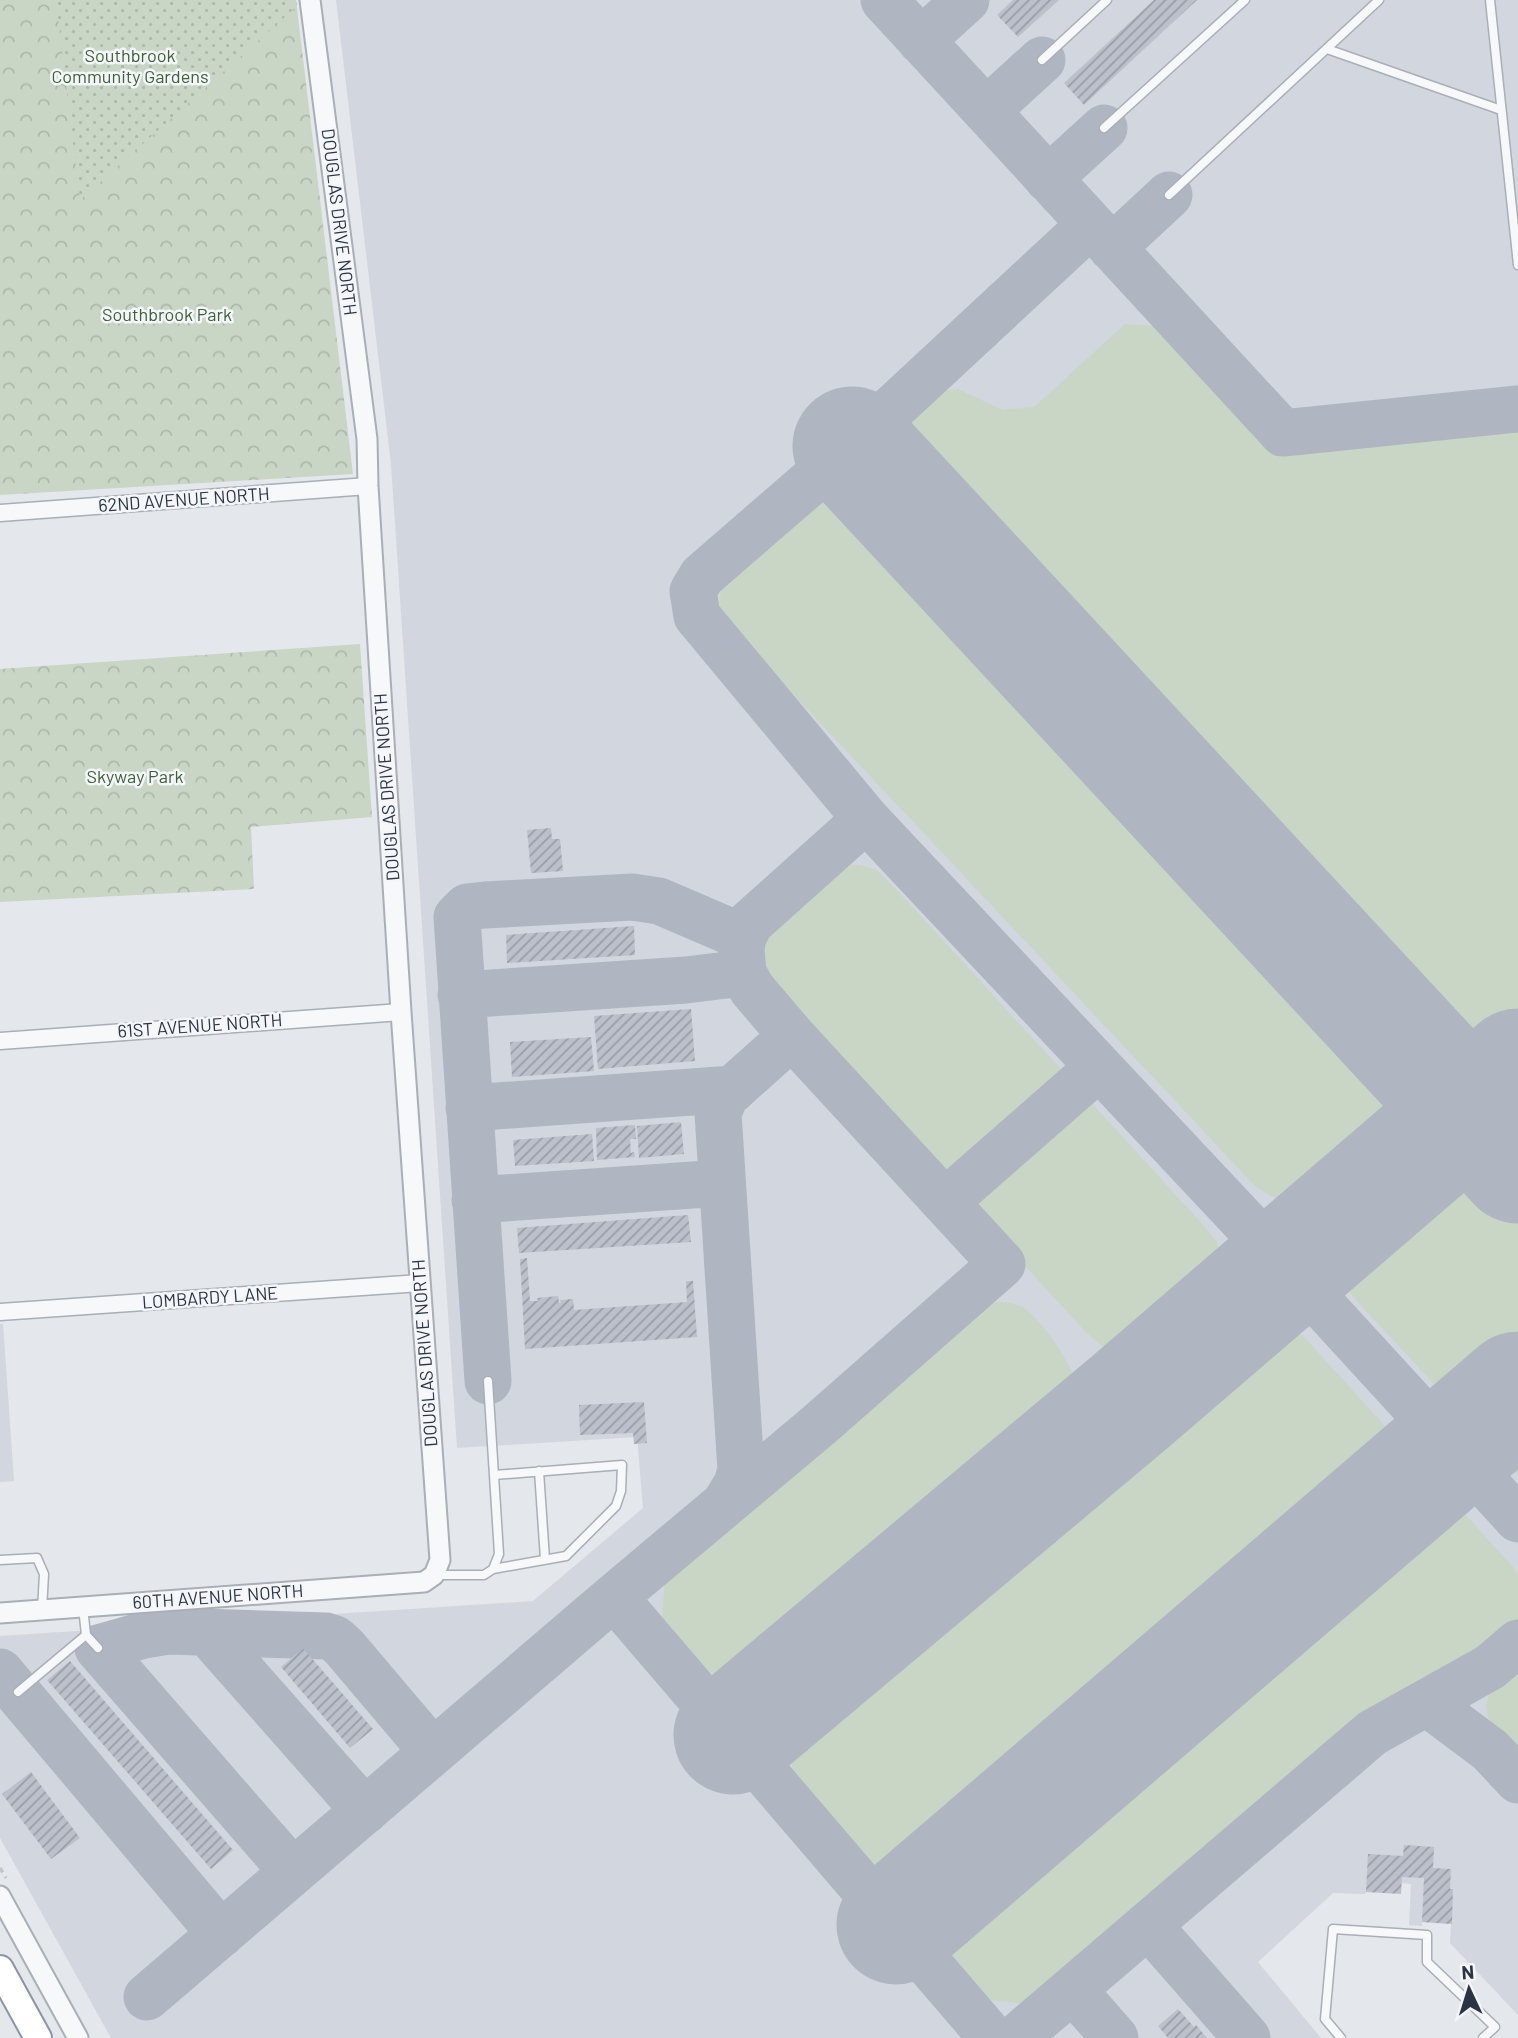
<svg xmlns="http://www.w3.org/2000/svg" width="1518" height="2038" font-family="Barlow,sans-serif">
	<defs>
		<pattern id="park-crowns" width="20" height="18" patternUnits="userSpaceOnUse" patternTransform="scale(1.75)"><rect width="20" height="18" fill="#c9d6c5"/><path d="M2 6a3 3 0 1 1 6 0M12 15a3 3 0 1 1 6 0" fill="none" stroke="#adb8ab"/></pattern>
		<pattern id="garden-dots" width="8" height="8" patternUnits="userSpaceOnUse" patternTransform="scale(1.75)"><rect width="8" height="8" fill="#c9d6c5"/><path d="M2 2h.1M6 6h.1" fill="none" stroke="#adb8ab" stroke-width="1.8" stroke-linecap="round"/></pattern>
		<pattern id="building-hatch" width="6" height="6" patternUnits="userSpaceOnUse" patternTransform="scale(1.75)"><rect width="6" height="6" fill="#bbc0ca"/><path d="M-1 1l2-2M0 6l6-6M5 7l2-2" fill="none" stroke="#989da6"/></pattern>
	</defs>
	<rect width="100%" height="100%" fill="#e4e7ec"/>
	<path fill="#d2d6de" d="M336,0H1518V2015L1450,1943L1451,1924L1422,1922V1926L1409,1925L1411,1884L1402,1883L1366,1892L1365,1894L1333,1893L1258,1962L1321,2038H111L0,1838V1636L533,1601L643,1508L637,1437L457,1448L391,464Z
		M0,1324H3L14,1481L0,1482Z"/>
	<path fill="#c9d6c5" d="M1125,324L1156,326L1258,436L1307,445L1518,426V1015C1480,1045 1463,1041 1426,1013L905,453L901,422L936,391L958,389L1003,410L1034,407Z
		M839,496L851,498L864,510L1389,1073C1403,1092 1405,1107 1389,1127C1367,1145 1311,1202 1284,1200C1273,1199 1264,1192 1255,1186L748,646L725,618L719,604L721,590L731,571L817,499Z
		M860,865L877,870L911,905L1205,1227L1217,1242L1220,1253L1219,1265L1196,1295L1138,1345C1112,1360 1099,1345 1081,1327L761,979C756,963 756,952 761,936L826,877L844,866Z
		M1463,1162L1479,1170L1518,1210V1475L1355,1299C1339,1279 1336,1266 1350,1243L1433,1172L1447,1164Z
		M997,1302C1007,1302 1015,1303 1024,1308C1040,1318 1074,1365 1075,1384C1076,1395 1066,1404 1060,1412L755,1677L698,1671L661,1633L665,1578L982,1307Z
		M1278,1324L1295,1330L1307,1340L1513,1567L1518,1575V1623L1471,1660L1364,1719L1037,2005L977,1999L790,1779L795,1727L824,1698L1094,1464L1179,1393L1229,1346L1251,1328Z
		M1518,1661V1760L1491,1732L1486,1706L1492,1684Z"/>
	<path fill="url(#park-crowns)" d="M0,0H296L353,474L0,495Z
		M360,644L372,817L251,827L254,889L0,902V669Z"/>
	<path fill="url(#garden-dots)" d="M56,0H296L297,6L80,200Z"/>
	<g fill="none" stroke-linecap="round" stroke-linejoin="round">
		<path stroke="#b0b6c1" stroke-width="47" d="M884,0L1283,433L1518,409
			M921,41L966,0
			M986,111L1042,60
			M1048,179L1104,128
			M1090,225L852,446L702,576L693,591L697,616L866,819L1287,1267L1518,1519
			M1112,248L1169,195
			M461,995L686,980L743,973
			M469,1108L733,1089
			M475,1200L722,1183
			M945,1202L1099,1067
			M488,1381L457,917L467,907L485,905L632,897L659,901L743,937
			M726,1502L737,1484L741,1470L718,1113L725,1096L792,1036
			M614,1597L992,2038
			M206,1631L365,1811
			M0,1672L221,1934
			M1427,1703L1490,1750L1518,1780
			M293,1872L98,1648L144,1635L168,1631L326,1636L335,1639L344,1647L433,1752
			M1148,1925L1247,2038
			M1073,1990L1115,2038
			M147,1997L614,1597L819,1425L1002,1264L792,1036L752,989L743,973L741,949L743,937L750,923L866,819
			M1016,2038L1372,1733L1490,1667L1518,1643"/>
		<path stroke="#b0b6c1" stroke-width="119" d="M852,446L1518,1164
			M733,1735L1130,1402L1518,1068
			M896,1925L1518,1391"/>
	</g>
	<path fill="url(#building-hatch)" d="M1013,0H1059L1018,37L997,15Z
		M1154,0H1197L1084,105L1064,83Z
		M551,828L552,839H560L563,871L531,873L527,830Z
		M634,926L635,955L507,963L506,935Z
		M691,1009L695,1061L598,1069L594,1016Z
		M591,1037L594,1071L512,1077L510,1042Z
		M681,1122L684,1154L639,1158L637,1126Z
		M635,1125L636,1139H630L631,1153L634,1152L635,1157L597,1160L596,1128Z
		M592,1134L594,1161L515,1166L513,1140Z
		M688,1215L691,1242L519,1253L517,1228Z
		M527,1258L530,1301H538L537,1298L558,1296L559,1303H561L560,1300L573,1299L574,1310L687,1302L686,1281H693L697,1337L525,1349L520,1259Z
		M644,1402L647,1443L634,1444L633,1433L580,1435L579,1405Z
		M303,1648L373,1729L350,1748L281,1667Z
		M70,1661L233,1850L211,1869L47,1680Z
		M31,1772L80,1838L51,1859L2,1794Z
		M1404,1845L1434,1847L1433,1868L1451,1869L1450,1889H1453L1452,1924L1422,1922L1424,1878L1402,1877L1401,1894L1366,1892L1368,1854L1403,1856Z
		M1178,2009L1194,2027L1196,2025L1207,2038H1168L1158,2026Z"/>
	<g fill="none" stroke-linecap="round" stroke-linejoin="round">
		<defs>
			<path id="service" d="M1490,0L1518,265
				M1327,49L1501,110
				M1042,60L1107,0
				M1104,128L1245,0
				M1169,195L1379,0
				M539,1471L545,1559
				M0,1560L37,1558L44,1574L42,1610
				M493,1569L566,1556L616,1506L621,1491L622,1465L494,1475
				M434,1575H484L493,1569L499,1554L488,1381
				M83,1607L86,1635L98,1648
				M18,1692L86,1635
				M1341,2038L1325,2019L1333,1929L1427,1935V1962L1495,2027L1483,2038"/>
			<path id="minor" d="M0,513L368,486
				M0,1041L401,1012
				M0,1312L420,1283"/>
			<path id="tertiary" d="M0,1613L424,1582L434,1575L440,1560L401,1012L368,486L367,439L310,0
				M0,1896L78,2038"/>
			<path id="trunk" d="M0,1969L38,2038"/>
		</defs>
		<use href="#service" stroke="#a9aeb7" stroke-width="11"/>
		<use href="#minor" stroke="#a9aeb7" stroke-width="19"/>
		<use href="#tertiary" stroke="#a9aeb7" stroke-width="23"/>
		<use href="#trunk" stroke="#8b94a3" stroke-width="30"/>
		<path stroke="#c2c5cb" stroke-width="3.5" stroke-dasharray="5 5" stroke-linecap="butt" d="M0,1868L6,1878"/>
		<use href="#service" stroke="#f7f8fa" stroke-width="8"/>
		<use href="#minor" stroke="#f7f8fa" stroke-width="16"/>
		<use href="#tertiary" stroke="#f7f8fa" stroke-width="19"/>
		<use href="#trunk" stroke="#fff" stroke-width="26"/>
	</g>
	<g text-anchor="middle" stroke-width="5" stroke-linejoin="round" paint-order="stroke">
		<g font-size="18" fill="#3f6138" stroke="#f4f6f9">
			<text x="130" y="62">Southbrook<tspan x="130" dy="21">Community Gardens</tspan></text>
			<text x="167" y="321">Southbrook Park</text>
			<text x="135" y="783">Skyway Park</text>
		</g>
		<g font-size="18" fill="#2b3445" stroke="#f4f6f9">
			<text transform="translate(339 222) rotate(83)" y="6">DOUGLAS DRIVE NORTH</text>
			<text transform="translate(184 500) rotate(-4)" y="6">62ND AVENUE NORTH</text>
			<text transform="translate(387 787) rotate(-94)" y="6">DOUGLAS DRIVE NORTH</text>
			<text transform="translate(200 1026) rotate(-4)" y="6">61ST AVENUE NORTH</text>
			<text transform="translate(210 1298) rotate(-4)" y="6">LOMBARDY LANE</text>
			<text transform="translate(425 1353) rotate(-94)" y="6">DOUGLAS DRIVE NORTH</text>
			<text transform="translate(218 1597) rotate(-4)" y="6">60TH AVENUE NORTH</text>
		</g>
	</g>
	<g transform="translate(1469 1989) rotate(356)" stroke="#f4f6f9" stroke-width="5" paint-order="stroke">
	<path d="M0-5L12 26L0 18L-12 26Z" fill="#2b3445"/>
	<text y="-10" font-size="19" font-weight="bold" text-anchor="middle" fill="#2b3445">N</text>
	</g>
</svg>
